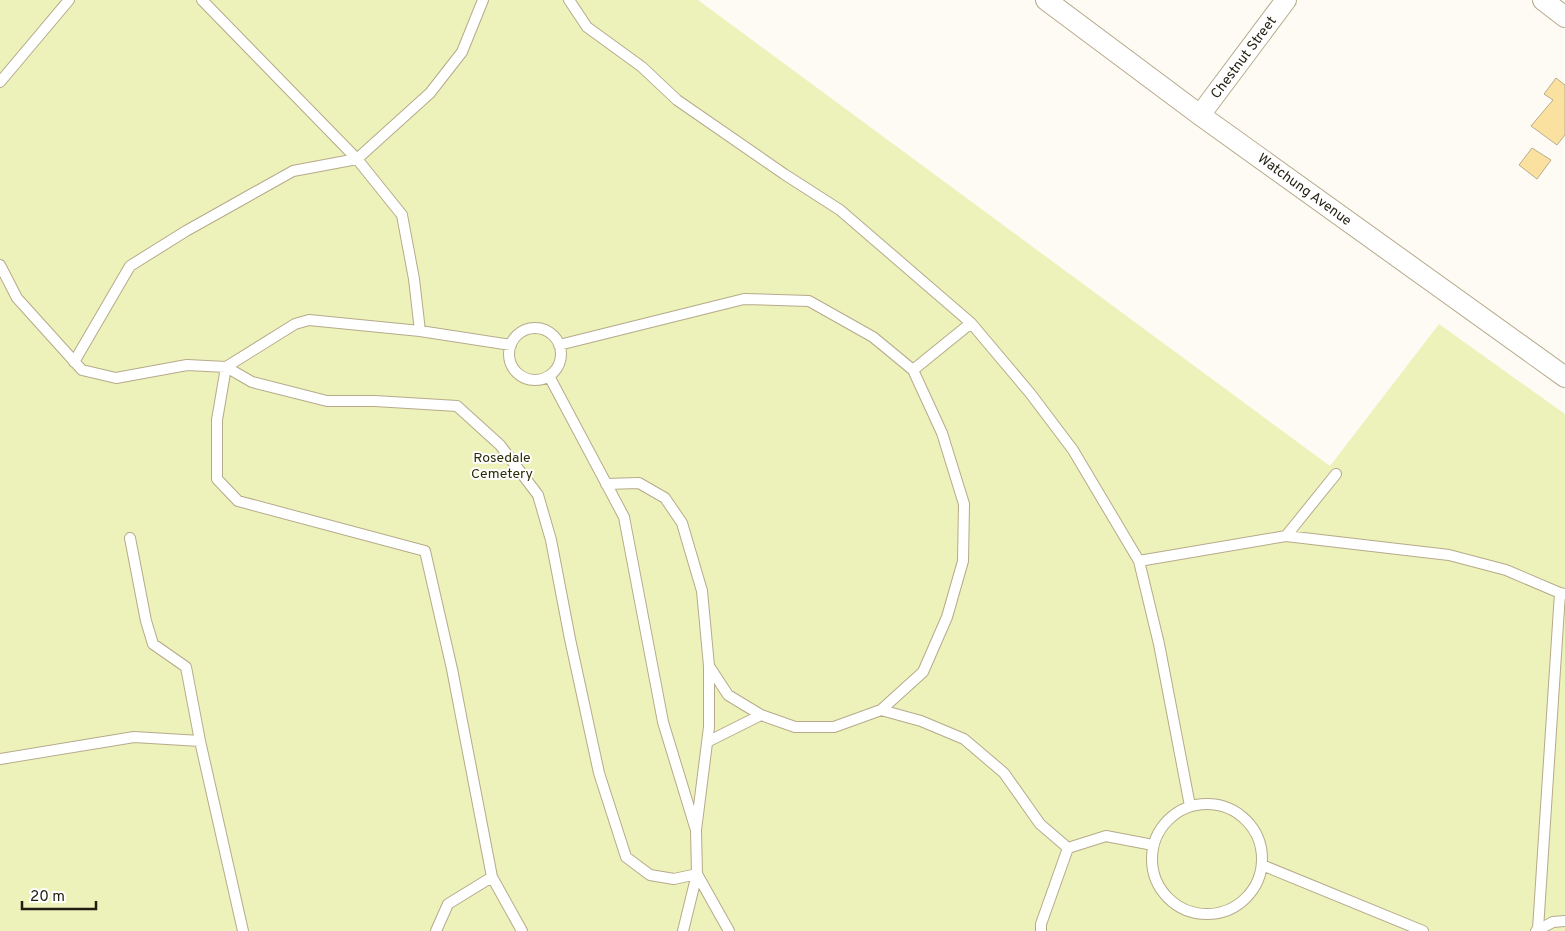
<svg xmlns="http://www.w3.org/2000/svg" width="1565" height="931" font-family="Overpass,sans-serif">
	<rect width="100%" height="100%" fill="#fefbf5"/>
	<path fill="#edf2bb" d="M0,0H698L1330,466L1439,324L1565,414V931H0Z"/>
	<path fill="#fae1a0" stroke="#b9ac8d" d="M1556,78L1565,85V135L1557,145L1531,126L1553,100L1544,94Z
		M1532,148L1551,160L1537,179L1519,165Z"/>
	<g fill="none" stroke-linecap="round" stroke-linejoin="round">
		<defs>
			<path id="service" d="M202,0L357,159L430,93L462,52L483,0
				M569,0L587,27L642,67L677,100L784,174L840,210L971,323L913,370L942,433L964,504L963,561L947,617L923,672L881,710L921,721L964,739L1004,773L1040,824L1068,848
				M0,82L69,0
				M0,265L17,298L82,370L116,378L187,365L226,367L252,382L327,401H375L457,406L500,445L538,495L551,540L570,639L599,773L626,857L650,875L674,879L697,874L696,830L709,727V666
				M971,323L1030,393L1073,450L1139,561L1159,644L1190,806
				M509 354a26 26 0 1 1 52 0a26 26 0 1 1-52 0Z
				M420,331L309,320L295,324L226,367L217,420V479L238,501L425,551L452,669L492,877
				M559,345L744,299L809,301L873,337L913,370
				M74,362L130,266L186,231L293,171L357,159L402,215L414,279L420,331L511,345
				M549,376L624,517L663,722L695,827
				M1336,474L1286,536L1449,555L1506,570L1560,593
				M606,484L639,483L665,498L682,523L702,591L709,666L728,695L761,715L795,727H834L881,710
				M1139,561L1286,536
				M200,741L243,931
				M707,742L761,715
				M0,759L134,737L200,741L186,667L153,644L146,621L130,538
				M1152 859a55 55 0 1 1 110 0a55 55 0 1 1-110 0Z
				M1262,865L1423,931
				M697,874L729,931
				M1538,929L1560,593L1565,594
				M436,931L448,904L492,877L522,931
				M683,931L697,874
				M1041,931V924L1068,848L1106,836L1153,845
				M1536,931L1553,922L1565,921"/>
			<path id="minor" d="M1046,0L1200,115L1565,377
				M1543,0L1565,17
				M1200,115L1286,0"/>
		</defs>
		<use href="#service" stroke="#b6aa8a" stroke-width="12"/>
		<use href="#minor" stroke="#b6aa8a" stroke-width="22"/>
		<use href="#service" stroke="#fff" stroke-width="10"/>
		<use href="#minor" stroke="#fff" stroke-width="20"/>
	</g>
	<g text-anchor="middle" stroke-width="4" stroke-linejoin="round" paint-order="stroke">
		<g font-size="14" fill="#211d10" stroke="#fff">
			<text transform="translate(1243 57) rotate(-53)" y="5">Chestnut Street</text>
			<text transform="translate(1305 189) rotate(36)" y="5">Watchung Avenue</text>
		</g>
		<g font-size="14" fill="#2b2d07" stroke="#fff">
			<text x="502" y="462">Rosedale<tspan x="502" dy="16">Cemetery</tspan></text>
		</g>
	</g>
	<path d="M22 901v8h74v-8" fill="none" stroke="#211d10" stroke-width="2.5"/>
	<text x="30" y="901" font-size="15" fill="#211d10" stroke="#ffffff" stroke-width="4" paint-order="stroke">20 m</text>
</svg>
